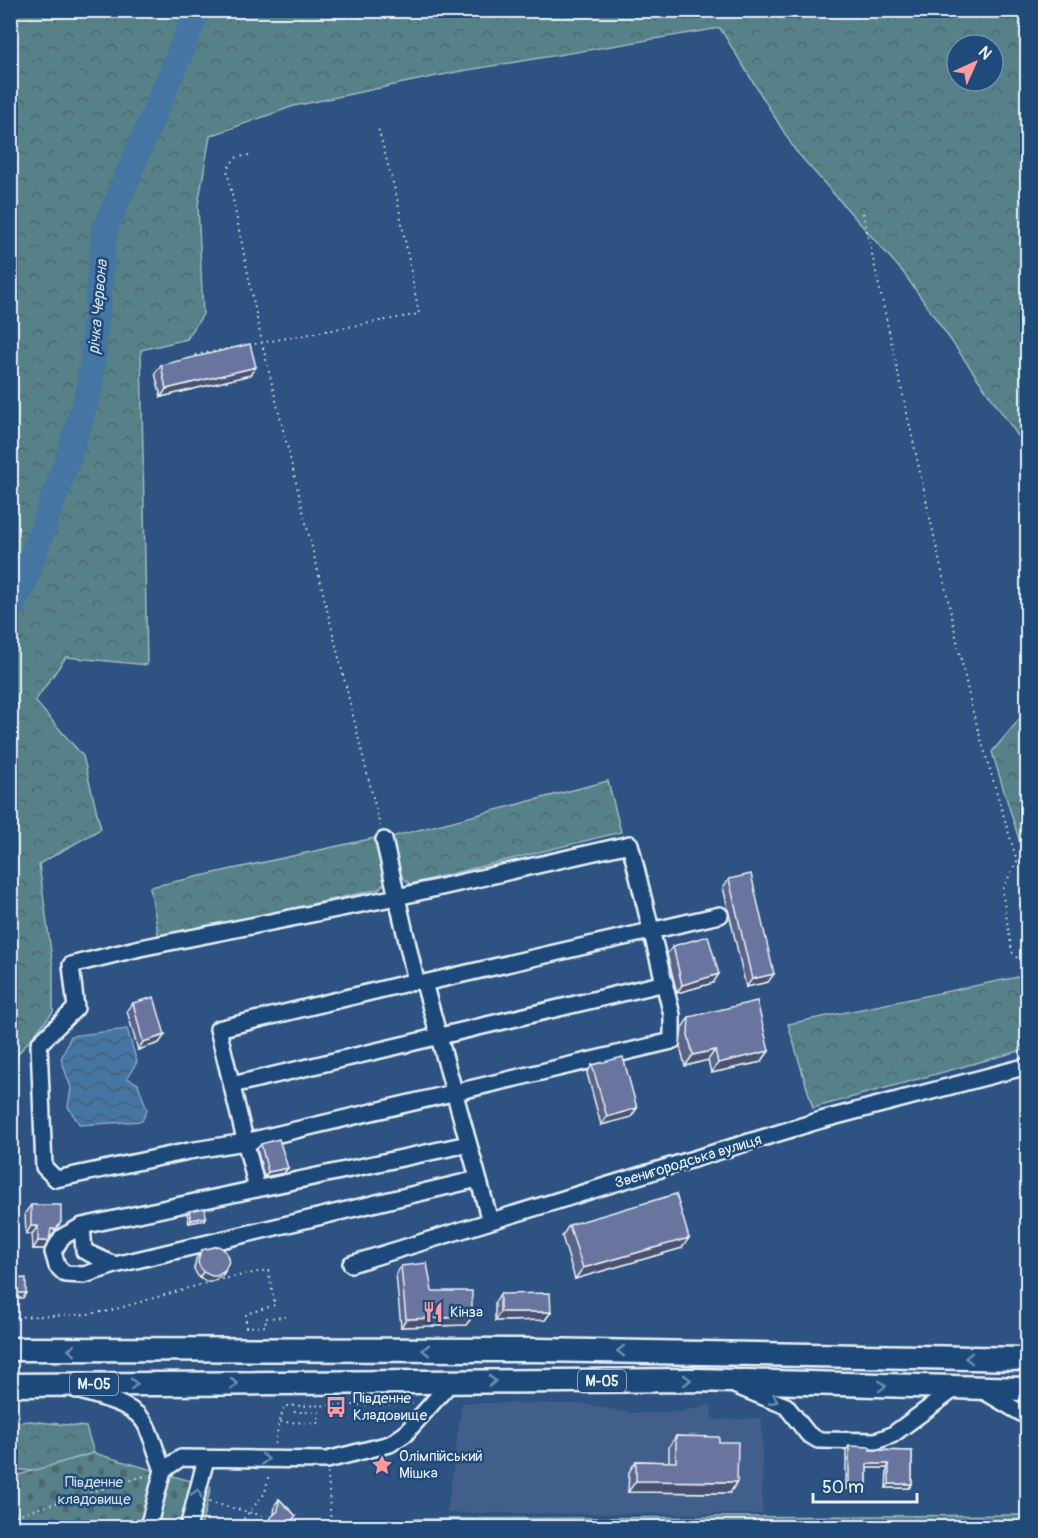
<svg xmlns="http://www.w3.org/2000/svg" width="1038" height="1538" font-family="Pangolin,sans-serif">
	<defs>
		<pattern id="forest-crowns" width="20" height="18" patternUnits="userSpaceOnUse" patternTransform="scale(1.5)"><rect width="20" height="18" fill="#568188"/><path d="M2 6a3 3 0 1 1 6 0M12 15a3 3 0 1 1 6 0" fill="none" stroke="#4f676c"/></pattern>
		<pattern id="cemetery-stones" width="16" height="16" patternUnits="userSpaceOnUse" patternTransform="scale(1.5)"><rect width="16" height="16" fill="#568188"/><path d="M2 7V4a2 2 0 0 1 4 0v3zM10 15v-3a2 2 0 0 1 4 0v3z" fill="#4f676c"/></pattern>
		<pattern id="water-waves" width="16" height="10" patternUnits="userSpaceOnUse" patternTransform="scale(1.5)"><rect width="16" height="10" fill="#4575a2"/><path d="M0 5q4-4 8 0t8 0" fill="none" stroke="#465e76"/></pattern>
	</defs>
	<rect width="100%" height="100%" fill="#2e5281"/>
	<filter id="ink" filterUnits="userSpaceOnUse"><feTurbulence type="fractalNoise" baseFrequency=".0167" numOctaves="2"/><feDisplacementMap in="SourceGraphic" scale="12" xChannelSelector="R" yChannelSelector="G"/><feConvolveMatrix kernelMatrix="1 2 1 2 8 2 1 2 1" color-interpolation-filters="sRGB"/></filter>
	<g filter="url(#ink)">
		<path fill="#435f8c" d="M462,1403L585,1404L630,1413L679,1412L711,1405L712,1420L762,1418V1514L447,1513Z"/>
		<path fill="url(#forest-crowns)" stroke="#9fb9c0" stroke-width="1.5" fill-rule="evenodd" d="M10,11H1020L1028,24L1027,440L1018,436L903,272L795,150L720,28L456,72L294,106L210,136L198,205L203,314L187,339L141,350L147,665L66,657L35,701L83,756L101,829L39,864L53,967V1012L13,1060L10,1056ZM957,45H993V81H957Z
			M1027,710V851L1022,849L992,752Z
			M608,781L621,832L410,884L400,875L391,837Z
			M375,838L385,882L379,889L159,938L150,887Z
			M1027,975V1049L813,1108L788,1024Z
			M30,1421L86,1427L94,1453L33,1471L11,1469V1423Z
			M1027,1515V1528L411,1527L412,1519Z"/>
		<path fill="url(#cemetery-stones)" stroke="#9fb9c0" stroke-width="1.5" d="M94,1453L211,1487L201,1527L11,1528V1477Z"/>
		<path fill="url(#water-waves)" stroke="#86a7c4" stroke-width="1.5" d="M127,1029L137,1062L127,1078L138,1084L147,1110L142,1121L80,1125L68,1107L71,1088L61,1059L71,1036Z"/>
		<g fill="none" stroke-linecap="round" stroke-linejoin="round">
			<path stroke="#4575a2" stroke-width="26" d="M10,609L23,584L70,453L90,387L104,232L198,10"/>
			<defs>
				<path id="minor" d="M384,840L416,981
					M630,844L672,1015V1041L245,1142L189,1151L56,1179L44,1167L39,1044L76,1008L71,965L140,948L397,897Z
					M424,983L490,1221
					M232,1085L665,983
					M468,1144L82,1226L84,1251L115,1265L478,1179
					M257,1189L218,1029L416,981L424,983L720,915
					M82,1226L62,1237L53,1252L57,1266L65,1274L84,1275L115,1265
					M351,1264L821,1120L1028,1066
					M736,1386L786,1406L808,1434L818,1440L876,1441L892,1435L956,1388
					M74,1389C96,1397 134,1402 146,1425C153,1439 157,1455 163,1470
					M980,1389L1028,1417
					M148,1528L163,1470L181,1458L327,1460L390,1444L405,1434L452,1381
					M188,1528L206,1459"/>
				<path id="highway" d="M10,1349L538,1350L1028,1359
					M10,1385L695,1380L1028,1389"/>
			</defs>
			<use href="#minor" stroke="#e8f1f8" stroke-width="20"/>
			<use href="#highway" stroke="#e8f1f8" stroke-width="27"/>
			<path stroke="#e8f1f8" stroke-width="2" stroke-dasharray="1.5 4.5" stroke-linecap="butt" d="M249,155L235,158L227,170L262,343L380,826
				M863,213L972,709L1017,861L1002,890L1012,952L1028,971
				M249,345L419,314L397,198L378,128
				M195,355L232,348
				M10,1317L80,1315L109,1311L213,1281L268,1270L275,1305L246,1314V1327L266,1326L265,1318L288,1317
				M280,1421L284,1406L413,1404
				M275,1444L279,1422L318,1423L319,1412H290
				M328,1473L331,1528
				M209,1502L264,1516
				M10,1517L148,1475
				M236,1528L265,1493L269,1473"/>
			<use href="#minor" stroke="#1f4a7a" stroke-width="15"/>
			<use href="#highway" stroke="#1f4a7a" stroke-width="22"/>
		</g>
		<path fill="#5b6489" stroke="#e8f1f8" stroke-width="1.5" d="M161,365L250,375L161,397L155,373Z
			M729,879L768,982L746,987L723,887Z
			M673,946L713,983L677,993L667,954Z
			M133,1003L159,1043L138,1050L127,1011Z
			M689,1017L769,1051L761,1062L711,1073L708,1060L685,1066L680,1046L682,1028Z
			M592,1065L637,1108L631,1117L601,1125L587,1073Z
			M261,1144L288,1168L284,1173L264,1177L257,1149Z
			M31,1205L61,1222L50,1237L49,1241L44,1249H33L32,1234H26L25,1213Z
			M189,1211L206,1217L204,1220L189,1223L187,1214Z
			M569,1225L682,1248L575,1279L562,1236Z
			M202,1250L225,1271L222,1276L213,1281L208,1282L199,1278L194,1269L196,1259Z
			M401,1266L432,1291L472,1317L466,1325L401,1327L396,1274Z
			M500,1294L551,1312L545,1320L495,1321V1302Z
			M676,1436L719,1442L730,1493L628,1492L629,1472L636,1461L669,1462V1447Z
			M849,1446L870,1450L912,1451V1484L909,1488H886L887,1468H867V1485L864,1489H846V1450Z
			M279,1499L296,1516L286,1527H270L267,1524L274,1515L275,1505Z"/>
		<path fill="#4a516f" stroke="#e8f1f8" stroke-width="1.5" d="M256,367L250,375L161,397L166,389Z
			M719,974L713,983L677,993L682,985Z
			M774,974L768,982L746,987L752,979Z
			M165,1035L159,1043L138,1050L143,1042Z
			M715,1050L708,1060L685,1066L693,1055Z
			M769,1051L761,1062L711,1073L718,1063Z
			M637,1108L631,1117L601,1125L607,1117Z
			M288,1168L284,1173L264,1177L268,1172Z
			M206,1217L204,1220L189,1223L191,1220Z
			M31,1226H38L32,1234H26Z
			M51,1229H56L51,1237H45Z
			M689,1238L682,1248L575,1279L583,1268Z
			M38,1241H49L44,1249H33Z
			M225,1271L222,1276L213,1281L208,1282L199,1278L203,1272Z
			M10,1293H26L23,1298H10Z
			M500,1312H551L545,1320L495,1321Z
			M472,1317L466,1325L401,1327L406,1319Z
			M867,1464H889L887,1468H864Z
			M636,1481L737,1482L730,1493L628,1492Z
			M889,1484H912L909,1488H886Z
			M849,1485H867L864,1489H846Z"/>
		<path fill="#6a749f" stroke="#e8f1f8" stroke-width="1.5" d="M250,344L256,367L166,389L161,365Z
			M751,874L774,974L752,979L729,879Z
			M708,936L719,974L682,985L673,946Z
			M154,997L165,1035L143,1042L133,1003Z
			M757,1001L769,1051L718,1063L715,1050L693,1055L688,1035L689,1017Z
			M623,1057L637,1108L607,1117L592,1065Z
			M279,1139L288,1168L268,1172L261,1144Z
			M676,1194L689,1238L583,1268L569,1225Z
			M31,1205H61V1222L56,1229H51L49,1241H38V1226H31Z
			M205,1208L206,1217L191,1220L189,1211Z
			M218,1246L222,1248L226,1252L229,1261L225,1271L217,1276H212L203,1272L198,1263L200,1253L202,1250Z
			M427,1263L432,1291H472V1317L406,1319L401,1266Z
			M26,1278V1293H10V1279Z
			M550,1293L551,1312H500V1294Z
			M676,1436L719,1437V1442H738L737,1482L636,1481V1461L676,1462Z
			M849,1446L870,1447V1450L912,1451V1484H889V1464H867V1485H849Z
			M279,1499L296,1516L284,1527H279L270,1518L278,1511Z"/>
		<defs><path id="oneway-chevron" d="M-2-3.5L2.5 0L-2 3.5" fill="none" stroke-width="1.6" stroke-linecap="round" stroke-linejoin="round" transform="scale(1.5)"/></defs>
		<g stroke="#6f8dac">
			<use href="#oneway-chevron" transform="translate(72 1350) rotate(180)"/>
			<use href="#oneway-chevron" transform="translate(426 1350) rotate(-180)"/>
			<use href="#oneway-chevron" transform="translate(621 1351) rotate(-180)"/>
			<use href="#oneway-chevron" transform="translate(969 1358) rotate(-179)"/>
			<use href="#oneway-chevron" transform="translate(687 1380)"/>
			<use href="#oneway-chevron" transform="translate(492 1381)"/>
			<use href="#oneway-chevron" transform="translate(134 1384) rotate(-1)"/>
			<use href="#oneway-chevron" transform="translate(234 1384)"/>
			<use href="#oneway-chevron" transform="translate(882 1386) rotate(2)"/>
			<use href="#oneway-chevron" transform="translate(774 1400) rotate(25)"/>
			<use href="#oneway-chevron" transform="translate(265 1459) rotate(1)"/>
			<use href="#oneway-chevron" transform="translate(197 1493) rotate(-75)"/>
		</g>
	</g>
	<defs>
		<symbol id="restaurant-bare" viewBox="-9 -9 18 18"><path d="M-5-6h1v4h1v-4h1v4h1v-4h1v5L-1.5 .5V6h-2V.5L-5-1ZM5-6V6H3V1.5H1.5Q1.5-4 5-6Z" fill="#ff9aa2" stroke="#1f4a7a" stroke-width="2.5" paint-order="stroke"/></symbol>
		<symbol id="bus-bare" viewBox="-9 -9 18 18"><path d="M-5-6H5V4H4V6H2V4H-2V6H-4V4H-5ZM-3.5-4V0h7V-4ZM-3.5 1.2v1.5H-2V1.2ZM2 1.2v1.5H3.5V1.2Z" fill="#ff9aa2" stroke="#1f4a7a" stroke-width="2.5" paint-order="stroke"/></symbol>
		<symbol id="sight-bare" viewBox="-9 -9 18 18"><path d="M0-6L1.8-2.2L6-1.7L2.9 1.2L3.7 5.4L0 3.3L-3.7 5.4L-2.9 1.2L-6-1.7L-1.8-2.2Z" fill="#ff9aa2" stroke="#1f4a7a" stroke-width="2.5" paint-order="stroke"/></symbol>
	</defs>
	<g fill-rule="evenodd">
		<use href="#restaurant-bare" x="418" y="1297" width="30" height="30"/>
		<use href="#bus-bare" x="321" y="1392" width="30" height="30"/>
		<use href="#sight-bare" x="367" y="1450" width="30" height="30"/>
	</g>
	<g text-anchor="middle" stroke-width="5" stroke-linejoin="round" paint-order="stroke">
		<g fill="#1f4a7a" stroke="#acbfd2" stroke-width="1.5">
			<rect x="578" y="1370" width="48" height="22" rx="4.5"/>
			<rect x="70" y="1373" width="48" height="22" rx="4.5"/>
		</g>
		<g font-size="14" font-weight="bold" fill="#e8f1f8">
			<text x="602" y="1386">М-05</text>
			<text x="94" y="1389">М-05</text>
		</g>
		<g font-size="15" fill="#e8f1f8" stroke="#1f4a7a">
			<text transform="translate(688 1161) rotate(-17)" y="5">Звенигородська вулиця</text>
		</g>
		<g font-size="15" fill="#e8f1f8" stroke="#1f4a7a" text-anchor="start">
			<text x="450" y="1317">Кінза</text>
			<text x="353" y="1403">Південне<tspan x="353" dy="17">Кладовище</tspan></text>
			<text x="399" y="1461">Олімпійський<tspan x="399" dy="17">Мішка</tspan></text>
		</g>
		<g font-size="15" fill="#d2e0e7" stroke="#1f4a7a">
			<text x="94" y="1487">Південне<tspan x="94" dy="17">кладовище</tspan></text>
		</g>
		<g font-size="16" font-style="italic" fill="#d0deeb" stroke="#1f4a7a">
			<text transform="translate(97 307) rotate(-85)" y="6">річка Червона</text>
		</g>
	</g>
	<rect width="1038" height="1538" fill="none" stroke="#1f4a7a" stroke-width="36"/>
	<rect x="18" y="18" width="1002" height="1502" fill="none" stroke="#e8f1f8" stroke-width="2" filter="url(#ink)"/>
	<g transform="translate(975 63) rotate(45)"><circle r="28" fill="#1f4a7a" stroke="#6f8dac" stroke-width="1.5"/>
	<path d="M0-4.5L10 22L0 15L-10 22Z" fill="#ff9aa2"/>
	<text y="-9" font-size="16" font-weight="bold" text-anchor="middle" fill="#e8f1f8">N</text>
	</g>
	<path d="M813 1493v9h104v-9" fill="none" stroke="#e8f1f8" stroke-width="3"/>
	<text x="822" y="1493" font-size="18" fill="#e8f1f8" stroke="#1f4a7a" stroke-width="4.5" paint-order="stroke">50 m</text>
</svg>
